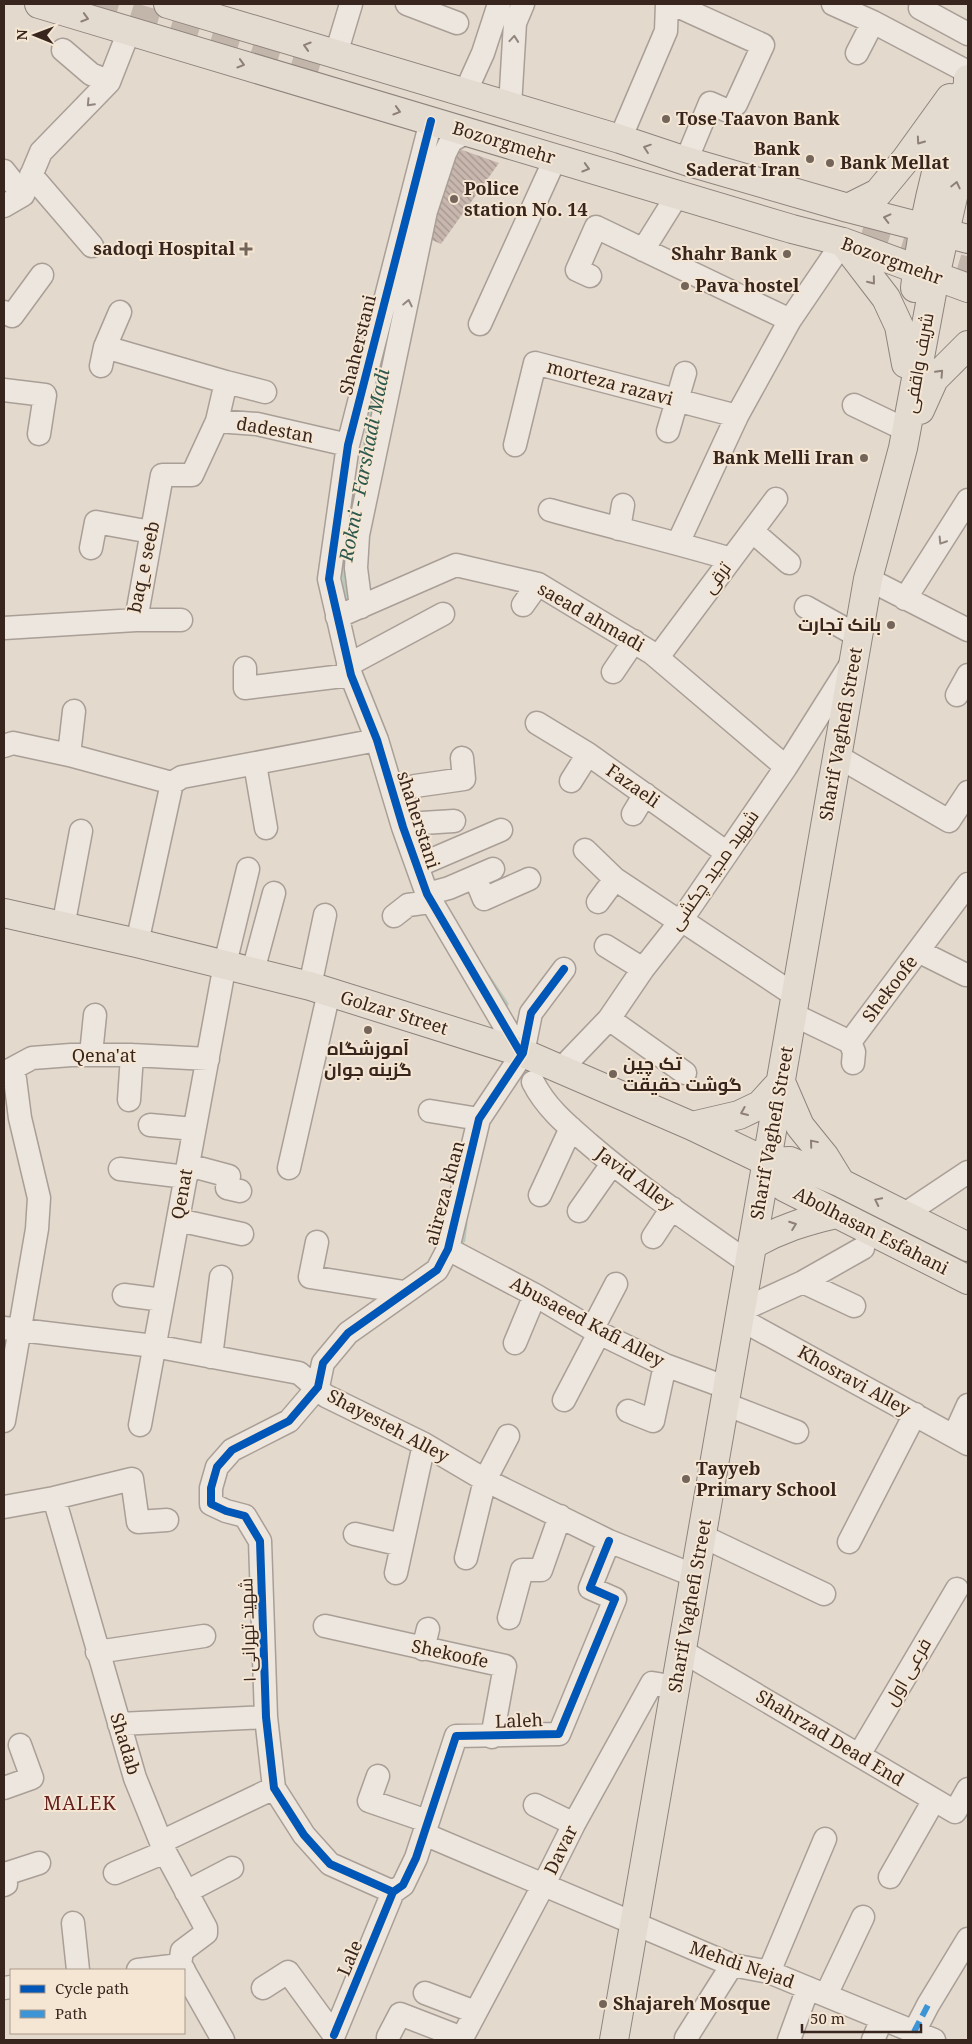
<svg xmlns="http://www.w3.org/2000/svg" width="972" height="2044" font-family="'Noto Serif',Cairo,serif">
	<defs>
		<pattern id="building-back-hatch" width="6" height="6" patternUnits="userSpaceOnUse" patternTransform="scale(1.25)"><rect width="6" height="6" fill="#c8b7ae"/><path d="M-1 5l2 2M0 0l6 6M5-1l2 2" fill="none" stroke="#a3958d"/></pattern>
	</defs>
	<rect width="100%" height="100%" fill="#e4d9cd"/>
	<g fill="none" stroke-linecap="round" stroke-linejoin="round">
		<path stroke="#b9c8bc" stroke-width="5" d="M359,475L376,393
			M347,606L343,559L347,540
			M488,977L506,1004
			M458,1248L463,1240L465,1223"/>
	</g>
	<path fill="url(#building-back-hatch)" d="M451,146L499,163L441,244L423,236Z"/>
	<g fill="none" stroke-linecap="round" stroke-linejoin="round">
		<path stroke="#c2b5aa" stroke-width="28" stroke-dasharray="28 14" stroke-linecap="butt" d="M90,4L328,76
			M864,225L943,249
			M917,256L968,271"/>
		<defs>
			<path id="minor" d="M407,4L457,23
				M673,4L763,45L736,104L728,111L710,103L686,161
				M833,4L873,22L968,72
				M920,8L968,34
				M63,50L91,74L109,82
				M857,53L873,22
				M336,54L351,4
				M465,93L483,53L499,4
				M510,106L515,23L523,4
				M431,121L348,445L329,579L351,675L377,740L403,827L427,894L520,1052
				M620,139L666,31L667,4
				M4,171L23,195
				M31,175L92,246
				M4,206L23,195L41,152L109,82L129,31
				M643,250L678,194
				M590,276L577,270L596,227L790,320
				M4,312L12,316L42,275
				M480,324L555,159
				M101,366L105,347L120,312
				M226,382L265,392
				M4,390L45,395L39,434
				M854,405L900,427
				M217,421L257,424L348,445
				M668,431L685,373
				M515,445L535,363L737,416
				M550,510C610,527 671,541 731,559
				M619,529L623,505
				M752,531L789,563
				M678,543L737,416L790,320L843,242
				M91,548L96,522L151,532
				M868,579L968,630
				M905,599L968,500
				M523,605L538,584
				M361,607L356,568L358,535L426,211L445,153L451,141L467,132
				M806,607L858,636
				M337,617L456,565L538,584L652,653L786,767
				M136,620H181
				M4,628L136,620L162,475H192L217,421L226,382L105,347
				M658,657L776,499
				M348,665L443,614
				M245,668V688L351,675
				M613,672L634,641
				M957,695L968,675
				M537,723L588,754L727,853
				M4,746L13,743L69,755L172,783L182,777L377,740
				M69,755L74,711
				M837,756L949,821L968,792
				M255,764L266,828
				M571,781L588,754
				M393,792L415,786L464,779L462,758
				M633,814L645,794
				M403,827L422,823L454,821
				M585,850L615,879L680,922L686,923L796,996
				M417,866L501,830
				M475,877L484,899L529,879
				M427,894L449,888L493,869
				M598,902L615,879
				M394,916L408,905L430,902
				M63,927L81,831
				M137,943L172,783
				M606,946L643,969
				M918,951L966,975
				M253,971L274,893
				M310,986L325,915
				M792,1014L850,1042
				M609,1019L685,1073
				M850,1042L968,884
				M850,1042L854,1052L853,1063
				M91,1054L95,1015
				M561,1069L609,1019L643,969L680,922L786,767L851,664
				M4,1073L32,1058L71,1055H132L208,1059
				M4,1074L15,1079L20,1118L39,1198L37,1229L4,1421
				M533,1082C546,1108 568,1126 589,1144C640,1188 695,1225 749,1263
				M129,1100L132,1055
				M430,1111L479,1119
				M150,1125L194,1129
				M188,1165L229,1176L227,1188L240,1191
				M289,1168L329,992
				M120,1169L186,1177
				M540,1195L571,1128
				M579,1211L612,1164
				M905,1214L968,1172
				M178,1220L242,1234
				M653,1237L672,1208
				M317,1242L310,1277L404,1292
				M448,1249L535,1295L599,1333L665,1365L728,1388
				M803,1282L854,1306
				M124,1295L163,1300
				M742,1310L803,1282L863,1248
				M740,1319L968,1444
				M4,1328L154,1346L299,1373L326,1396L424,1444L485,1480L609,1541L695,1576
				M593,1328L616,1284
				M515,1343L535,1295
				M211,1357L221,1277
				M564,1400L599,1333
				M725,1404L797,1432
				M628,1411L653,1421L665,1365
				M140,1425L225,964L248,869
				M954,1436L968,1405
				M54,1498L135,1778L165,1852L206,1928V1933L182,1951L180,1965L184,1970
				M4,1507L54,1498L132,1479L138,1522L167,1520
				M355,1534L402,1545
				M702,1536L824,1594
				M849,1542L915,1414
				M466,1558L485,1480L508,1436
				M396,1573L424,1444
				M509,1618L522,1570H541L560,1516
				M325,1626L505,1666L492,1737
				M423,1649L428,1629
				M682,1651L955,1812L968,1789
				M97,1652L204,1636
				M119,1724L266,1717
				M859,1755L957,1589
				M378,1776L369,1801L427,1821
				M4,1788L32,1778L20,1745
				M535,1805L574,1824
				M424,1834L732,1965L769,1972L934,2040
				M161,1842L274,1788
				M115,1873L165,1852
				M890,1877L934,1800
				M4,1885L6,1884L5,1874L39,1863
				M186,1892L232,1868
				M393,1892L330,1864L304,1835L274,1788L266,1717L260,1541L245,1516L226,1511L211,1504V1488L217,1467L232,1450L289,1421L318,1387L323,1363L348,1333L437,1270L448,1249L479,1119L523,1053L531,1013L564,969
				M73,1923L78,1970
				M138,1970L180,1965
				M184,1971L223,2040
				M769,1972L825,1839
				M4,1988L11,1987
				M263,1988L288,1972L334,2035
				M425,1993L475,2012
				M826,1995L863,1917
				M914,2032L928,2005L968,1939
				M334,2035L393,1892L403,1885L416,1858L456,1736L559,1734L615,1599L590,1588L609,1541
				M388,2037L400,2014L462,2038
				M686,2038L732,1965
				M461,2040L544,1884L574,1824L652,1683L676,1687
				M789,2040L808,1988
				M873,2040L882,2019"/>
			<path id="major" d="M39,4L792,229L843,242L968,288
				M168,4L620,139L686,161L848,208L968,239
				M848,208L878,193L906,159L950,98
				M843,242L886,298L899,326L906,364
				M915,288C922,224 938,156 960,96
				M920,410L934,379L968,345
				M4,913L137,943L310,986L523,1053L692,1126L767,1162L790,1161L841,1183L968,1247
				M692,1126L739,1115L760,1105L781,1082L800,1126L825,1157L841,1183
				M767,1162L784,1187L968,1280
				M752,1245C780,1229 805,1221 836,1214
				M614,2040L868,579L903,448L935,277L966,139L968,79"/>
		</defs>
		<use href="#minor" stroke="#a99f96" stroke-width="25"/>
		<use href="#major" stroke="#8f847d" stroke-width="30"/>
		<use href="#minor" stroke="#ece6df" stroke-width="22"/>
		<use href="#major" stroke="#e4dbd0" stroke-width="28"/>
		<path stroke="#3e95d5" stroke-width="6" stroke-dasharray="12 6" stroke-linecap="butt" d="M914,2032L928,2005"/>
		<defs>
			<path id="cycleway" d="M431,121L348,445L329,579L351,675L377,740L403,827L427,894L520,1052
				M393,1892L330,1864L304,1835L274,1788L266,1717L260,1541L245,1516L226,1511L211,1504V1488L217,1467L232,1450L289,1421L318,1387L323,1363L348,1333L437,1270L448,1249L479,1119L523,1053L531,1013L564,969
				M334,2035L393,1892L403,1885L416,1858L456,1736L559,1734L615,1599L590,1588L609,1541"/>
		</defs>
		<use href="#cycleway" stroke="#f5e6d3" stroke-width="11"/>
		<use href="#cycleway" stroke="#0057b8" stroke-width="8"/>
	</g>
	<defs><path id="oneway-chevron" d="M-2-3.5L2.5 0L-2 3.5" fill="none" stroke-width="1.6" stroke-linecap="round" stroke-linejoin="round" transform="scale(1.25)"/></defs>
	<g stroke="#8e8077">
		<use href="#oneway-chevron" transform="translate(85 18) rotate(17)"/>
		<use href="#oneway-chevron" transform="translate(307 46) rotate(-163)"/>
		<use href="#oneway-chevron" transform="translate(241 64) rotate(17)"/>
		<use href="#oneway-chevron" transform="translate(397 111) rotate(17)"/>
		<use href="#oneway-chevron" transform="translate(920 141) rotate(125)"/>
		<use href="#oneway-chevron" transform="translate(647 148) rotate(-161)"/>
		<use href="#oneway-chevron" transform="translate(586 168) rotate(16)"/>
		<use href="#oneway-chevron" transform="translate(956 185) rotate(-77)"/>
		<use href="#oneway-chevron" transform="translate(887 218) rotate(-166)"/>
		<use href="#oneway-chevron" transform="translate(872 281) rotate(51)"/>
		<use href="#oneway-chevron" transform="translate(940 373) rotate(-47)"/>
		<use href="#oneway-chevron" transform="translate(744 1112) rotate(157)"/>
		<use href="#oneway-chevron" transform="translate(813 1143) rotate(-130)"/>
		<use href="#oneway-chevron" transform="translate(878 1201) rotate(-154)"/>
		<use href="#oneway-chevron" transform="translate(793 1225) rotate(-20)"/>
	</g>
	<g stroke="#92867e">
		<use href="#oneway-chevron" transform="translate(514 39) rotate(-85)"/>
		<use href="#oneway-chevron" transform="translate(90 103) rotate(133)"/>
		<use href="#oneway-chevron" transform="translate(408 303) rotate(-78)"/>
		<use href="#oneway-chevron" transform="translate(942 541) rotate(122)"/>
	</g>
	<g fill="#74655b" stroke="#f5e6d3" stroke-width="2">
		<circle cx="666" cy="119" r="5"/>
		<circle cx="810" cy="159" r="5"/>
		<circle cx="830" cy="163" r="5"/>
		<circle cx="454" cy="199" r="5"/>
		<path d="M243.5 241.5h5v5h5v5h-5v5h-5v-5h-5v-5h5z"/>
		<circle cx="787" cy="254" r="5"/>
		<circle cx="685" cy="286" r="5"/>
		<circle cx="864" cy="458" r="5"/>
		<circle cx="891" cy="625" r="5"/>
		<circle cx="368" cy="1030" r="5"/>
		<circle cx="613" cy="1074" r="5"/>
		<circle cx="686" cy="1479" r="5"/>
		<circle cx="603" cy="2004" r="5"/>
	</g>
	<g text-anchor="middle" stroke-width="4" stroke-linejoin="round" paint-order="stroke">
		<g font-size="18" font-weight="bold" fill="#38261e" stroke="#f5e6d3" text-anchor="start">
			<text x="676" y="125">Tose Taavon Bank</text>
			<text x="800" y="155" text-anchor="end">Bank<tspan x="800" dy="21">Saderat Iran</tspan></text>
			<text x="840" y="169">Bank Mellat</text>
			<text x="464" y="195">Police<tspan x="464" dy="21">station No. 14</tspan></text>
			<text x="235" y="255" text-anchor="end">sadoqi Hospital</text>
			<text x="777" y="260" text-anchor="end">Shahr Bank</text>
			<text x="695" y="292">Pava hostel</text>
			<text x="854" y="464" text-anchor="end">Bank Melli Iran</text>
			<text x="881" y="631" text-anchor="end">بانک تجارت</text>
			<text x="368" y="1055" text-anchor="middle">آموزشگاه<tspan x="368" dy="21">گزینه جوان</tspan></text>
			<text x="623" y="1070">تک چین<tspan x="623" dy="21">گوشت حقیقت</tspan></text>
			<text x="696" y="1475">Tayyeb<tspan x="696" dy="21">Primary School</tspan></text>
			<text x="613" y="2010">Shajareh Mosque</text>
		</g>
		<g font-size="18" fill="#38261e" stroke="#f5e6d3">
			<text transform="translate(504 143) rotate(17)" y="6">Bozorgmehr</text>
			<text transform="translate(892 261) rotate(20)" y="6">Bozorgmehr</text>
			<text transform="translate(358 345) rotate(-76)" y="6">Shaherstani</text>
			<text transform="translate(919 363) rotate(-80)" y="6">شریف واقفی</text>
			<text transform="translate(610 383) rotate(15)" y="6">morteza razavi</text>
			<text transform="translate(275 430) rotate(10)" y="6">dadestan</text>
			<text transform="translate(144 567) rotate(-78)" y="6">baq_e seeb</text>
			<text transform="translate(717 578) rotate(-53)" y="6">ترقی</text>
			<text transform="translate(591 617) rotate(30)" y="6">saead ahmadi</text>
			<text transform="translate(841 734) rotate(-80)" y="6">Sharif Vaghefi Street</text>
			<text transform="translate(633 786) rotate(35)" y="6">Fazaeli</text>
			<text transform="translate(418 820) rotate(72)" y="6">shaherstani</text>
			<text transform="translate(714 870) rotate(-55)" y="6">شهید مجید چکشی</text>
			<text transform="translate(890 989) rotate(-53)" y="6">Shekoofe</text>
			<text transform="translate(394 1013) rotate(17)" y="6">Golzar Street</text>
			<text x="104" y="1062">Qena'at</text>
			<text transform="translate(772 1133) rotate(-80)" y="6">Sharif Vaghefi Street</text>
			<text transform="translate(635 1179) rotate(37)" y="6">Javid Alley</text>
			<text transform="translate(445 1193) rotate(-75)" y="6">alireza khan</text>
			<text transform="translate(182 1194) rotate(-80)" y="6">Qenat</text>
			<text transform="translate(871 1231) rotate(27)" y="6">Abolhasan Esfahani</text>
			<text transform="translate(587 1322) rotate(28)" y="6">Abusaeed Kafi Alley</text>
			<text transform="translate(854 1381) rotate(29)" y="6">Khosravi Alley</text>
			<text transform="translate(388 1426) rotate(28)" y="6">Shayesteh Alley</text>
			<text transform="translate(690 1606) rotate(-80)" y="6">Sharif Vaghefi Street</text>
			<text transform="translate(248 1630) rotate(-92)" y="6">شهید تهرانی ۱</text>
			<text transform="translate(450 1654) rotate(12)" y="6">Shekoofe</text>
			<text transform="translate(908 1672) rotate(-60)" y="6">فرعی اول</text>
			<text transform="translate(519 1721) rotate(-2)" y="6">Laleh</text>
			<text transform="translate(830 1738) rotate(31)" y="6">Shahrzad Dead End</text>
			<text transform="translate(125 1744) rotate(73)" y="6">Shadab</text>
			<text transform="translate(561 1850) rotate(-64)" y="6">Davar</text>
			<text transform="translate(350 1958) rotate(-67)" y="6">Lale</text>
			<text transform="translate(742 1965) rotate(19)" y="6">Mehdi Nejad</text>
		</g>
		<g font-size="19" font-style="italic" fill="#2d584e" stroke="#f5e6d3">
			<text transform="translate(364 465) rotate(-79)" y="7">Rokni - Farshadi Madi</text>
		</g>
		<g font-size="19" letter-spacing="1" fill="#65211e" stroke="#f5e6d3">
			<text x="80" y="1810">MALEK</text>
		</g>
	</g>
	<rect width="972" height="2044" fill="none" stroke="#38261e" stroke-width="10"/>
	<rect x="10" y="1969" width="175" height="65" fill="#f5e6d3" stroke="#a9998b"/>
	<rect x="20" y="1985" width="25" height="8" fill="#0057b8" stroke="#a9998b"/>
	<text x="55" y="1994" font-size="15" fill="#38261e">Cycle path</text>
	<rect x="20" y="2010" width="25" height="8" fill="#3e95d5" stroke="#a9998b"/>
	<text x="55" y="2019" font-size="15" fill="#38261e">Path</text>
	<g transform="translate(35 35) rotate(271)" stroke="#f5e6d3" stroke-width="4" paint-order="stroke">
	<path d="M0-4L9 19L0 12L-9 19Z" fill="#38261e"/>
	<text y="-8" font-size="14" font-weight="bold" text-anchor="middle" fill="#38261e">N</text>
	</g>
	<path d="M802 2024v8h119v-8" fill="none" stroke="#38261e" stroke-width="2.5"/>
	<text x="810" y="2024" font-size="15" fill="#38261e" stroke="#f5e6d3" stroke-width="4" paint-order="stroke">50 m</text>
</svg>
